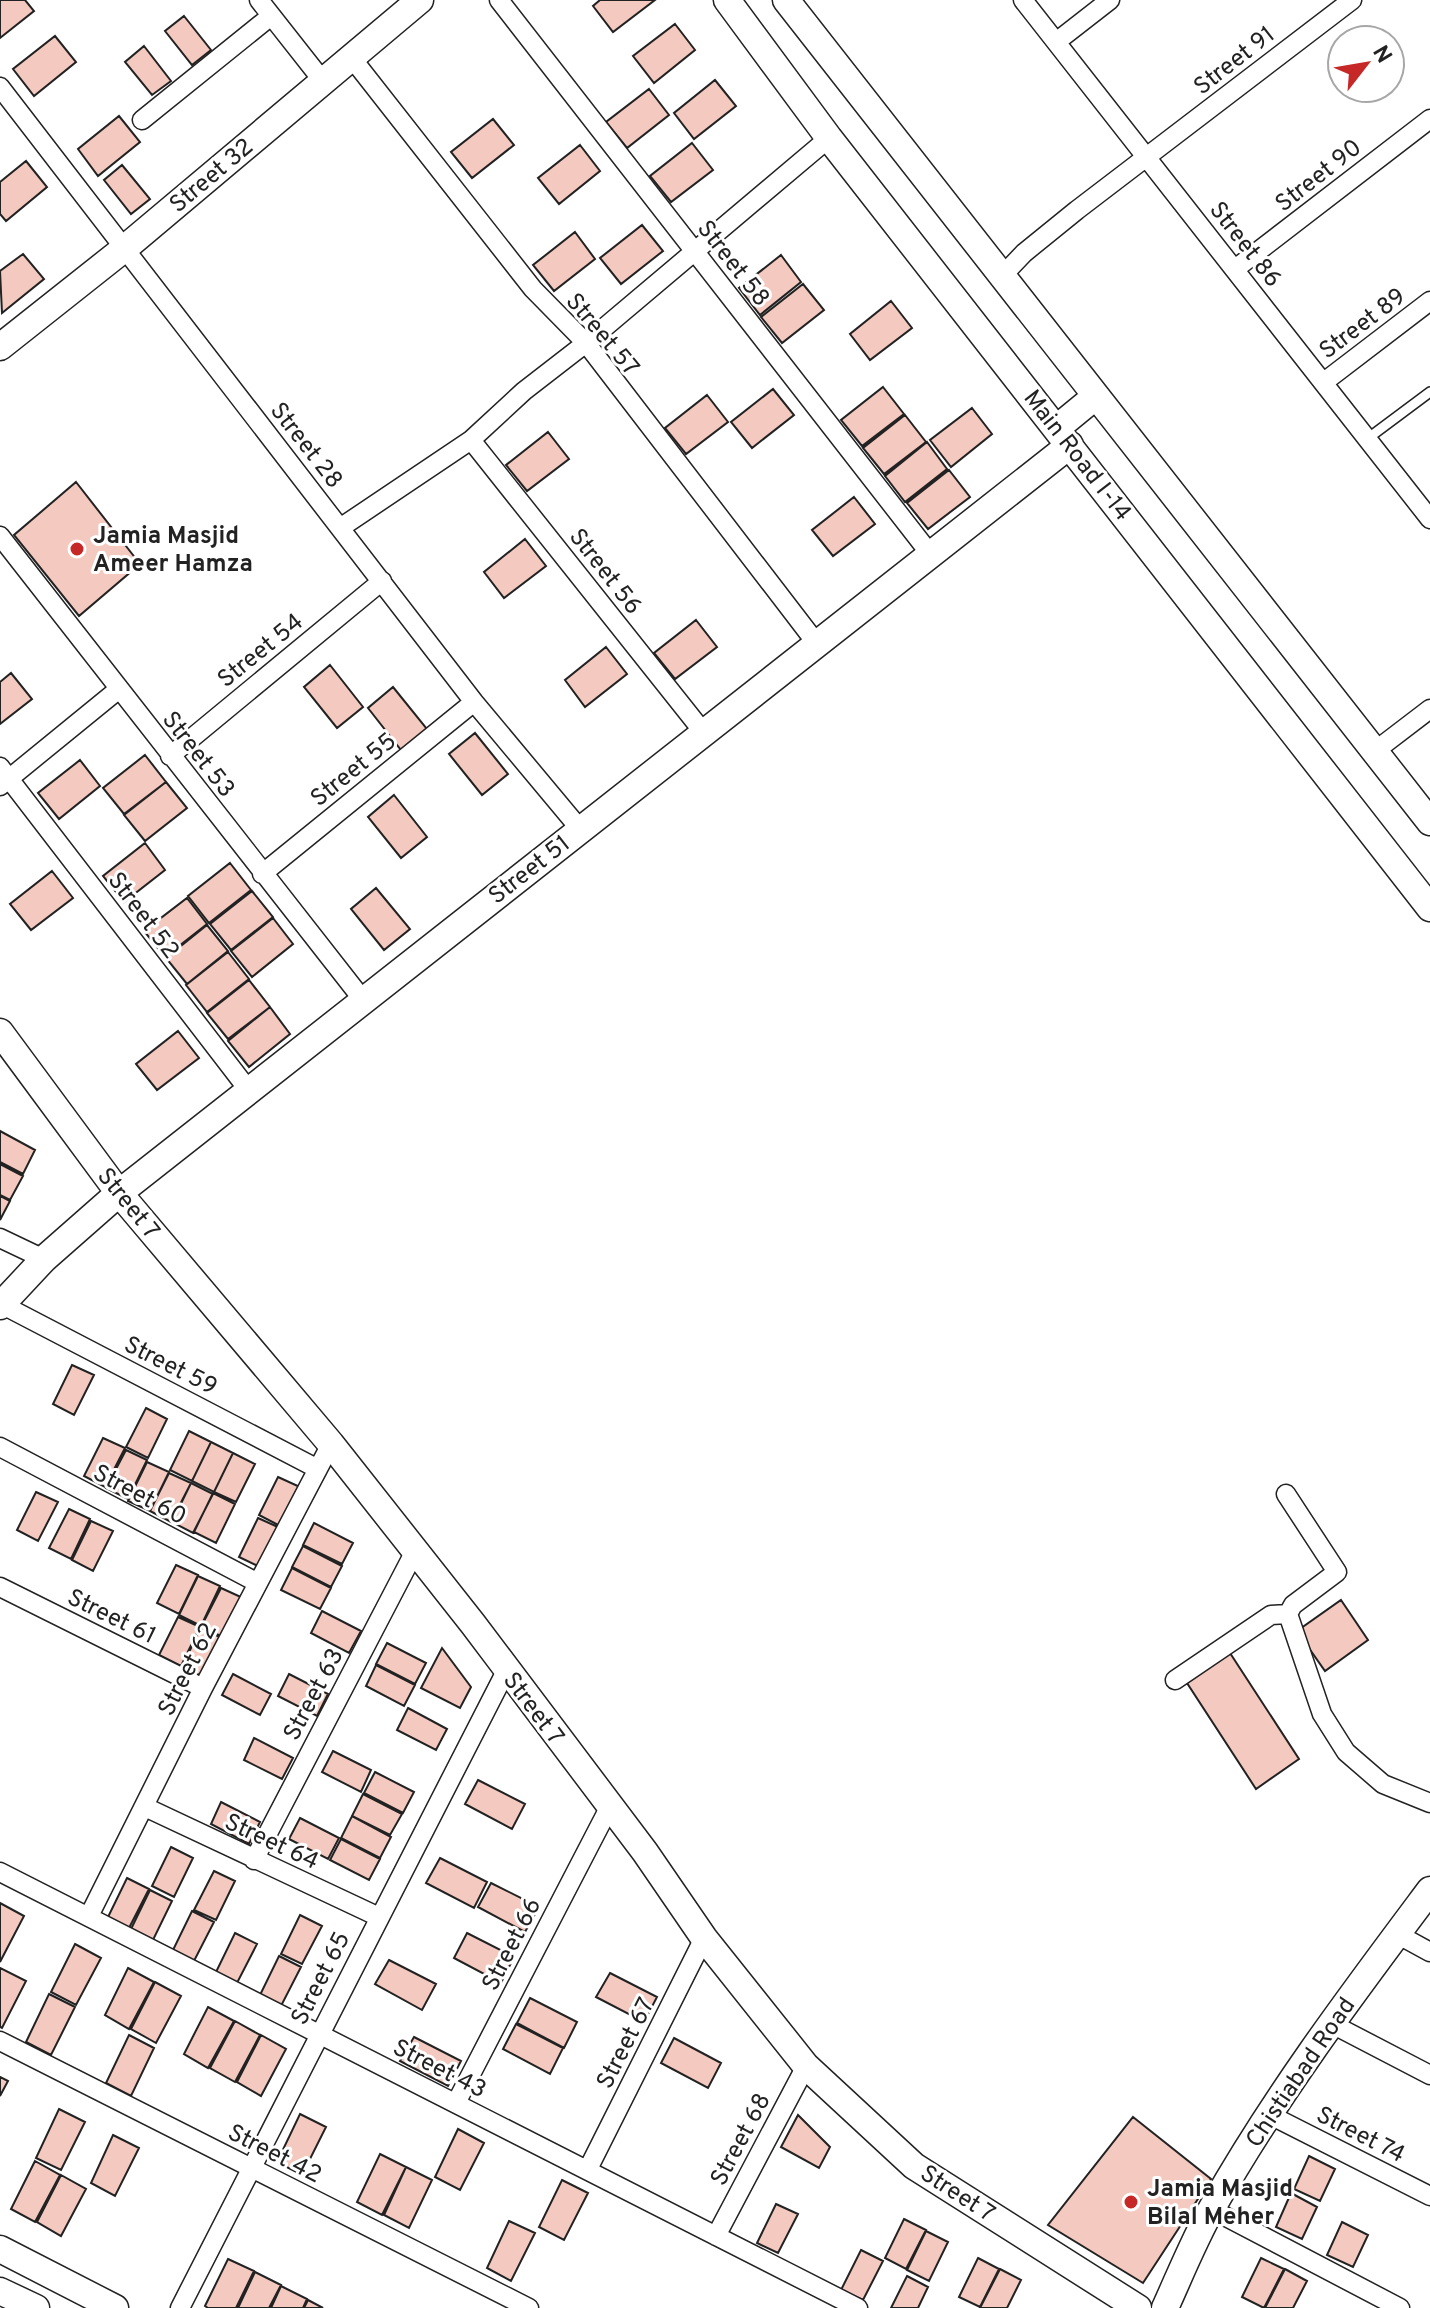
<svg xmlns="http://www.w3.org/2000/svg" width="1430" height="2308" font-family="Overpass,sans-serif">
	<rect width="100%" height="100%" fill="#fff"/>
	<path fill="#f3c9c0" stroke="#222" stroke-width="2" d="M0,0H25L34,11L0,38Z
		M600,0H655L613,32L593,6Z
		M184,16L211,50L192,65L165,31Z
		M675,24L695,50L654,83L633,56Z
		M55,36L76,62L34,96L13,69Z
		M144,46L171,81L152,95L125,62Z
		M715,80L736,106L694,139L674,113Z
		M649,89L669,115L627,148L606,122Z
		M119,116L140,142L98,176L78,149Z
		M493,119L514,145L472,178L451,152Z
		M692,143L713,170L671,202L650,176Z
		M580,145L600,171L559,204L538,178Z
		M26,161L47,187L6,221L0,214V182Z
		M122,165L150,199L131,214L104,180Z
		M642,225L663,251L621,284L600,258Z
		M575,232L595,259L554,291L533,265Z
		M23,254L44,279L2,313L0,271Z
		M781,255L801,282L760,315L739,288Z
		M803,284L824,310L782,343L761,317Z
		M891,301L912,328L870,360L850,334Z
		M883,387L904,414L862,446L841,420Z
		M773,389L794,415L752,448L731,422Z
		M707,395L728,422L686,454L665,428Z
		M972,408L992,434L951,467L930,440Z
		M905,415L926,442L884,474L863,448Z
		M548,432L569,459L527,491L506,465Z
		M927,442L947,469L905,502L885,476Z
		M949,470L970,497L928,529L907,503Z
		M76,482L140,564L79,616L14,535Z
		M854,497L875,524L833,556L812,530Z
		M525,539L546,566L504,598L484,572Z
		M696,620L717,647L675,679L654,653Z
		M606,647L627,674L585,707L565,680Z
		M330,665L363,707L337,728L304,687Z
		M11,673L32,699L0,724V682Z
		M393,687L427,729L401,750L368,708Z
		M475,733L508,774L482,795L449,754Z
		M145,755L166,782L124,814L103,788Z
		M80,760L100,786L59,819L38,793Z
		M166,782L187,808L145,841L124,815Z
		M394,795L427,837L401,858L368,817Z
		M145,843L165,870L124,902L103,876Z
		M230,863L251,890L209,923L188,896Z
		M52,871L73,898L31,930L10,904Z
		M376,888L410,929L384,950L351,909Z
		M252,891L273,917L231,950L210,924Z
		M187,898L207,924L165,957L144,931Z
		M273,918L293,944L252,977L231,951Z
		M207,925L228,951L187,984L166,958Z
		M228,952L249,979L207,1012L186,985Z
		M249,980L270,1007L228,1039L207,1013Z
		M270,1007L290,1034L249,1067L228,1041Z
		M178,1031L199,1058L157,1090L136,1064Z
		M0,1131L35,1150L23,1174L0,1162Z
		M0,1164L23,1176L10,1200L0,1195Z
		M0,1196L10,1201L0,1220Z
		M72,1365L94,1375L74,1415L53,1404Z
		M146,1408L167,1419L148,1458L126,1447Z
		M189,1431L211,1442L192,1481L170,1470Z
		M103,1438L125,1448L105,1487L84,1476Z
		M211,1442L233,1453L214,1492L192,1481Z
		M126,1450L147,1460L128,1499L106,1488Z
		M233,1453L255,1464L236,1502L214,1492Z
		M147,1462L169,1472L150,1511L128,1501Z
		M169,1473L191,1483L171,1522L150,1511Z
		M278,1477L300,1487L280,1526L259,1515Z
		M191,1483L213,1494L193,1533L172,1522Z
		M36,1492L58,1502L38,1541L17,1530Z
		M213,1493L235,1504L216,1543L194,1532Z
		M69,1509L90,1519L71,1559L49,1548Z
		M258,1518L280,1528L260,1567L239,1557Z
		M91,1521L113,1531L93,1571L72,1560Z
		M314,1523L353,1543L342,1564L303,1545Z
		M303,1546L342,1566L331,1587L292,1567Z
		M176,1565L198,1575L179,1614L157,1603Z
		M292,1568L331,1588L320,1609L281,1590Z
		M198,1576L220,1586L201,1626L179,1615Z
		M221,1588L243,1598L223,1637L201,1627Z
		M1341,1600L1368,1640L1325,1671L1297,1631Z
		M322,1611L361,1631L349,1653L311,1633Z
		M178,1617L200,1627L181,1666L159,1655Z
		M201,1628L222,1638L203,1677L182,1666Z
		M387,1643L426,1663L415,1684L376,1664Z
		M442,1648L471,1687L460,1708L421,1688Z
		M1230,1653L1299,1759L1256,1789L1187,1683Z
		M376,1665L415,1685L404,1706L366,1686Z
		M233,1674L271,1694L260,1715L222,1695Z
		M289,1674L328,1694L317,1716L278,1696Z
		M408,1708L447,1729L436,1750L397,1730Z
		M254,1738L293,1758L282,1779L244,1760Z
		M333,1751L371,1770L361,1792L322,1772Z
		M375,1772L414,1792L403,1813L364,1793Z
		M478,1780L525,1804L512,1829L465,1804Z
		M363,1794L402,1814L390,1835L352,1816Z
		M221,1802L260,1822L249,1844L211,1824Z
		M352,1816L391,1837L380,1858L341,1838Z
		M300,1818L339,1838L328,1859L289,1839Z
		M341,1839L380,1859L369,1880L330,1860Z
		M171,1847L193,1858L174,1897L152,1886Z
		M440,1858L487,1882L474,1908L426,1883Z
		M214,1871L235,1881L216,1920L194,1910Z
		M127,1878L149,1889L129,1928L108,1917Z
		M491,1883L539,1907L525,1932L478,1907Z
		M150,1890L172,1901L153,1940L131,1929Z
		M0,1903L24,1916L0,1962Z
		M192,1911L214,1922L194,1961L173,1950Z
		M300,1915L322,1926L302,1964L281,1954Z
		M235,1933L257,1944L237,1983L216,1972Z
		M467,1933L514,1957L501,1983L454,1958Z
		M75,1944L101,1958L76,2005L51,1992Z
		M279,1956L301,1967L281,2006L260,1995Z
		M389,1960L436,1984L422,2010L375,1984Z
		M0,1968L26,1981L2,2028L0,2027Z
		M128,1968L154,1982L129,2029L105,2015Z
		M610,1973L657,1997L644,2022L596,1997Z
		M155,1982L181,1996L156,2043L131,2029Z
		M49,1994L75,2007L51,2055L26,2042Z
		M530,1998L577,2022L564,2048L517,2023Z
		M208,2007L234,2021L208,2068L184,2054Z
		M235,2021L260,2035L235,2082L210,2068Z
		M516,2024L563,2048L550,2074L503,2049Z
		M129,2035L154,2048L131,2096L106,2083Z
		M261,2035L286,2049L261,2096L237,2082Z
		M414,2037L461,2061L448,2086L400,2061Z
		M674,2038L721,2063L708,2088L661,2063Z
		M0,2077L8,2081L0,2096Z
		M59,2109L85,2122L61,2170L36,2158Z
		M300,2114L326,2127L302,2175L277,2162Z
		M798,2115L830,2147L819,2168L781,2147Z
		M1133,2117L1211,2179L1143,2283L1048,2225Z
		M458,2129L484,2143L460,2190L435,2177Z
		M113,2135L139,2148L115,2196L91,2183Z
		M380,2154L406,2167L382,2215L357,2202Z
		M1309,2156L1335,2169L1320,2201L1294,2189Z
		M35,2161L60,2175L35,2222L11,2209Z
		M406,2167L432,2180L409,2228L384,2215Z
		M61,2175L86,2189L61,2236L37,2222Z
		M562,2180L588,2193L564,2240L539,2227Z
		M1291,2193L1317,2207L1302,2239L1276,2227Z
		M776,2204L798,2214L778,2253L757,2243Z
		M904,2219L926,2230L906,2269L885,2258Z
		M509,2221L535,2233L511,2281L487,2268Z
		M1342,2222L1368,2235L1353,2267L1327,2255Z
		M926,2231L948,2242L929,2281L907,2270Z
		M861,2250L883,2261L863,2300L841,2290Z
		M978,2258L999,2269L980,2307L959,2297Z
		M1261,2258L1284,2269L1264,2308L1242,2297Z
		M228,2259L254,2271L236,2308H208L205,2306Z
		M1000,2269L1021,2280L1007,2308H980Z
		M1285,2269L1307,2281L1293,2308H1265Z
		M255,2272L281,2285L269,2308H238Z
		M907,2276L928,2287L918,2308H891Z
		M281,2286L307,2299L303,2308H271Z
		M308,2300L323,2308H304Z"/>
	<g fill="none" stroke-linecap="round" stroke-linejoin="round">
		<defs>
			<path id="lane" d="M1367,439L1430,392"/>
			<path id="street" d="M259,0L322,80
				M499,0L931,555
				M1023,0L1430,519
				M1056,42L1110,0
				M351,57L533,289L586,343L817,644
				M0,87L474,702L580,829
				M142,120L271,16
				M1235,269L1430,119
				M1002,276L1024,253L1077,210L1352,0
				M1324,382L1430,301
				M471,440L704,733
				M340,528L471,440L524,391L586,343L829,138
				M0,536L363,1000
				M1375,751L1430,709
				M170,756L382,581
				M0,767L250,1092
				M0,786L119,689
				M262,874L474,702
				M0,1238L44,1259
				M1,1304L318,1469
				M0,1447L258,1583
				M1286,1494L1337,1572L1293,1605L1288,1614L1322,1714L1346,1752L1383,1784L1430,1803
				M0,1587L203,1688
				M1175,1680L1271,1615L1288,1614
				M145,1807L379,1917
				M254,1860L415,1551
				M0,1872L858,2308
				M89,1916L203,1688L331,1444
				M1397,1934L1430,1952
				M1330,2023L1430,2075
				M0,2041L529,2308
				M456,2103L610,1806
				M1270,2115L1430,2196
				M588,2169L704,1938
				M1211,2209L1400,2308
				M716,2236L806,2066
				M180,2308L506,1671"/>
			<path id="secondary" d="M727,0L829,138L1430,908
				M786,0L1430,822
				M0,347L125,248L420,0
				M1057,428L1096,396
				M0,1032L119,1193L331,1444L473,1624L645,1852L704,1938L806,2066L914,2166L1138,2308
				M0,1306L44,1259L119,1193L1070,445
				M0,2249L115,2308
				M0,2291L36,2308
				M1165,2308C1180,2275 1194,2240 1212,2208C1275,2096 1353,1993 1430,1890"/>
		</defs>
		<use href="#lane" stroke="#222" stroke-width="12"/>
		<use href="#street" stroke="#222" stroke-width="21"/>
		<use href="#secondary" stroke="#222" stroke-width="29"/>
		<use href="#lane" stroke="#fff" stroke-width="9"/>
		<use href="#street" stroke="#fff" stroke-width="18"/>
		<use href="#secondary" stroke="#fff" stroke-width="26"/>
	</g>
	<g fill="#c62828" stroke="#fff" stroke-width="3">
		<circle cx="77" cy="549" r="8"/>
		<circle cx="1131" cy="2202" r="8"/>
	</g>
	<g text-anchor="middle" stroke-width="6" stroke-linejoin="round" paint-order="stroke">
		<g font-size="24" fill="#222" stroke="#fff">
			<text transform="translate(1234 60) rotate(-38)" y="8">Street 91</text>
			<text transform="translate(211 175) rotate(-40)" y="8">Street 32</text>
			<text transform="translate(1318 175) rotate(-38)" y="8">Street 90</text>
			<text transform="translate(1246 244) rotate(52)" y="8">Street 86</text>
			<text transform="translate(734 263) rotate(52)" y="8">Street 58</text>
			<text transform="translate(1362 323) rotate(-37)" y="8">Street 89</text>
			<text transform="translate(603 334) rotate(50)" y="8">Street 57</text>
			<text transform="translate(307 445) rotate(52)" y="8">Street 28</text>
			<text transform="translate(1078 455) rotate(52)" y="8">Main Road I-14</text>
			<text transform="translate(606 571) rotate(52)" y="8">Street 56</text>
			<text transform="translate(260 650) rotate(-39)" y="8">Street 54</text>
			<text transform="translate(199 754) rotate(52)" y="8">Street 53</text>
			<text transform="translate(353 769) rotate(-39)" y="8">Street 55</text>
			<text transform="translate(529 869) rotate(-38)" y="8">Street 51</text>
			<text transform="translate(144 915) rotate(53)" y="8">Street 52</text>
			<text transform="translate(129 1203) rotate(51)" y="8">Street 7</text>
			<text transform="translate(171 1365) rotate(27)" y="8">Street 59</text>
			<text transform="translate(140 1494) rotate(28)" y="8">Street 60</text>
			<text transform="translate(112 1616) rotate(26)" y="8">Street 61</text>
			<text transform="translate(187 1669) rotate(-63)" y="8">Street 62</text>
			<text transform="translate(313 1694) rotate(-62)" y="8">Street 63</text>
			<text transform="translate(534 1708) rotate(53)" y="8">Street 7</text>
			<text transform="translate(272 1841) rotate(25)" y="8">Street 64</text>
			<text transform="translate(511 1944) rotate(-63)" y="8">Street 66</text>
			<text transform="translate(320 1978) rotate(-63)" y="8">Street 65</text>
			<text transform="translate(625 2043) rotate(-63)" y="8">Street 67</text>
			<text transform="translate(440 2068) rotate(27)" y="8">Street 43</text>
			<text transform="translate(1300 2072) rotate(-56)" y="8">Chistiabad Road</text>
			<text transform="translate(1361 2134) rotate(27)" y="8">Street 74</text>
			<text transform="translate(740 2139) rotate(-62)" y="8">Street 68</text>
			<text transform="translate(275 2153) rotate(27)" y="8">Street 42</text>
			<text transform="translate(958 2193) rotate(33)" y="8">Street 7</text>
		</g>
		<g font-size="24" font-weight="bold" fill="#222" stroke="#fff" text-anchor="start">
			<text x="93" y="543">Jamia Masjid<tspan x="93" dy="28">Ameer Hamza</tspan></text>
			<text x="1147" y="2196">Jamia Masjid<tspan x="1147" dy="28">Bilal Meher</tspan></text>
		</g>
	</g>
	<g transform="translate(1366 64) rotate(59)"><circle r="38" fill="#ffffff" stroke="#a7a7a7" stroke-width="2"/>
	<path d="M0-6L14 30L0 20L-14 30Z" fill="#c62828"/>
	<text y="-12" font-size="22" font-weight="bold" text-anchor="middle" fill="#222222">N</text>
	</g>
</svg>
